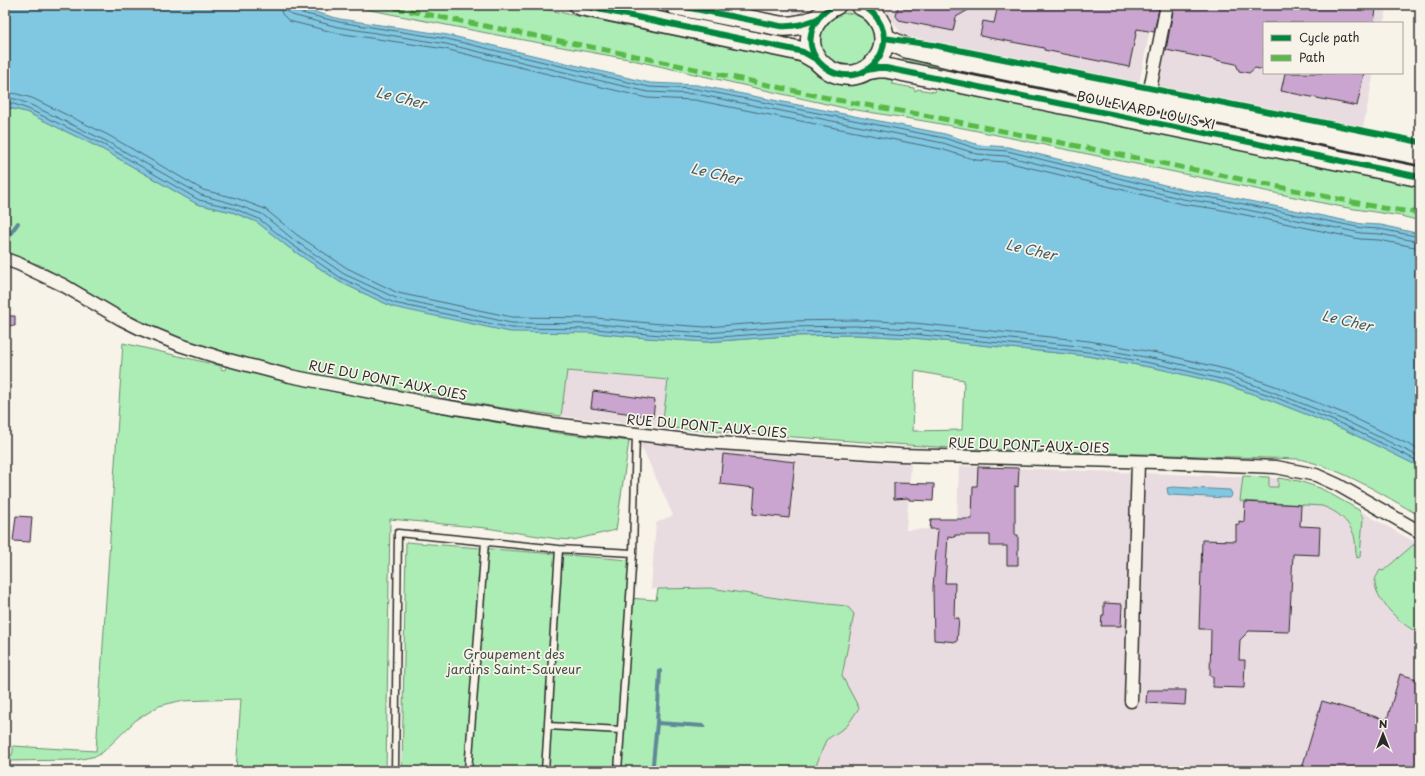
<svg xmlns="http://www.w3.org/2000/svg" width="1425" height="776" font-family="'Playpen Sans',sans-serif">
	<rect width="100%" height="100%" fill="#f7f3e8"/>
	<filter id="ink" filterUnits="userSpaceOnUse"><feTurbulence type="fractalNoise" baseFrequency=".025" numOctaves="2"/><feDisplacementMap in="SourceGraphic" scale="8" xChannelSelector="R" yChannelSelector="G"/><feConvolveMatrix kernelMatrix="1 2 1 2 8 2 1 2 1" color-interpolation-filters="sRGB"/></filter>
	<g filter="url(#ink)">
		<path fill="#e9dce0" d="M754,5H809L800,14Z
			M889,5H1155L1139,84L902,35L887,12Z
			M1174,5H1388L1384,23H1264V73H1374L1363,127L1157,87Z
			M567,371L668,380L662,427L561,416Z
			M638,442L802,457L911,464L906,530L930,529L931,519H957L959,466L1278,478L1299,481L1320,488L1420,545V771H814L826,740L847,726L849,691L842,676L845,658L847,606L790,600L710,588L651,589L656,523L673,515L646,456Z"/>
		<path fill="#acedb5" stroke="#6c8c70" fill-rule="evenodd" d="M345,5H524L793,60C811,65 821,81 840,85C851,87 860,82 870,80C878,78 885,78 892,80V84L914,88V90L916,91L917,89L935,92L936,88L1420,187V221L1401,216L1342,207L968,129L930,122L844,108L628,59L507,37Z
			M614,5H640L775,33L774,38Z
			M820 40a27 27 0 1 1 54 0a27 27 0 1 1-54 0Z
			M906,58L1420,162V169L904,65Z
			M5,107L26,112L102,149L197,204L232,212L257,222L288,247L340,282L393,307L595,333L647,338L706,342L787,336L856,335L913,338L1087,356L1160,369L1224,384L1270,400L1343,429L1420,467V516C1382,494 1343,469 1299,459L951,448L694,430L662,427L668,380L567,371L561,416L496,407L310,374L246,359L187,341L143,325L40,265L5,254ZM915,371L964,380L962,430L913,431Z
			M123,343L221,366V369L225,370L227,365L252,373L331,391L431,411L558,433L629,441L616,530L573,540L558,539L486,528L390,519L386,771H236L241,699L179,701L159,706L136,720L103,752L97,756L76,760L5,761V756L12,755L13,752V746L96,751Z
			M1243,476L1269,477V487H1278V478L1299,481L1320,488L1359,510L1363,518L1360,557L1357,558C1355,551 1356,542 1354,535C1348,520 1337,511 1322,506L1240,501Z
			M406,542L629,560L628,598L656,600L658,589L710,588L790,600L847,606L854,614L842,676L859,708L847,726L826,740L814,771H402Z
			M1413,545H1420V633C1404,628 1377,602 1375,584C1374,579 1378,574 1380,570L1383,571Z"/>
		<path fill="#80c7e1" stroke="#5e8998" d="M5,5H289L340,19L448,35L650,83L697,85L945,134L979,145L1008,147L1185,190L1220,195L1362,224L1381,225L1420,234V467L1343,429L1270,400L1224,384L1160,369L1087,356L913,338L856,335L787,336L706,342L647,338L595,333L510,332L393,307L340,282L288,247L257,222L232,212L197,204L102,149L26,112L5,107Z
			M1172,487L1230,490L1232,494L1231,497L1228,498L1170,495L1168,494L1167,488Z"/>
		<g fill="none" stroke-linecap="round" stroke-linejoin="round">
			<path stroke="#4d6974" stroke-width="1" d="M280,5L282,14L289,21L337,33L445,49L647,98L695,100L941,149L976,160L1006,162L1182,204L1217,209L1360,239L1379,240L1420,248
				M286,5L287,11L292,15L338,27L446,44L648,92L696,94L943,143L977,154L1006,156L1183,199L1218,204L1361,233L1380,234L1420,242
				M291,5L292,9L294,11L339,22L447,39L649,87L696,89L944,138L978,149L1007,151L1184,194L1219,199L1362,228L1380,229L1420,237
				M5,92L17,94L32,98L108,135L203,190L236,198L265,209L297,235L347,268L398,293L512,317L596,318L649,323L706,327L786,321L857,320L914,323L1089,341L1163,354L1229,370L1275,386L1348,415L1420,450
				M5,98L15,99L29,104L106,141L201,195L234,204L262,214L294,240L344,274L396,298L511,323L596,324L648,329L706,333L787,327L856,326L913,329L1088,347L1162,360L1227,375L1273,392L1346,421L1420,457
				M5,103L14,104L28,109L104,145L199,200L233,208L259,219L291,244L341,278L394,303L511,328L595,329L648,334L706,338L787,332L856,331L913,334L1088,352L1161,365L1225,380L1272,396L1344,425L1420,462"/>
			<path stroke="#5e8998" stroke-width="4" d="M5,241L18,223
				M657,723L660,671
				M653,764L657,723L704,726"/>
		</g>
		<path fill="#c9a5cf" stroke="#2b2b2b" d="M898,5H954L970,9L956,17L953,31L899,20L896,16Z
			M998,5H1140L1159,9L1154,32L1137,29L1129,67L1044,50V48L980,36L983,21L994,23Z
			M1174,5H1356L1376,9L1374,23H1264V70L1255,68L1249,73L1239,71L1236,64L1166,50Z
			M1285,73H1364L1357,106L1281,91Z
			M5,316H15V326L5,325Z
			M593,391L655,400L653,417L591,408Z
			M723,454L795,462L789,518L753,514L755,488L720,484Z
			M978,467L1019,468L1018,487L1015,486V535H1018V565H1007V546H990V535H955V537L948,536L945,583H955L954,618H959L957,642L934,640L933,587L938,529H930L931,519H972L973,486H977Z
			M894,483L934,484L933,501L909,500V498L894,499Z
			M1245,502L1301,505L1300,526L1320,527L1319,555L1293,554L1289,632L1249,631L1240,640L1239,660H1245L1244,688L1213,687V676H1210L1211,629H1199L1202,540L1236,541V524L1239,525V521L1244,522Z
			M16,516L32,517L30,542L13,541Z
			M1104,603L1122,604L1121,626H1101L1102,615H1104Z
			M1400,674L1420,680V771H1301L1322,701L1387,720Z
			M1147,690H1186L1185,705L1146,703Z"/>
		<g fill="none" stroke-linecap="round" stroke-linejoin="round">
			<defs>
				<path id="service" d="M791,5H796
					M548,726L621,730
					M395,771L398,533L559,549L633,553L636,434
					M468,771L485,542
					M545,771L559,549
					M618,771L633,553"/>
				<path id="minor" d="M1148,99L1167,5
					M5,259L19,264L63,285L121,319L139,328L180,345L221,358L290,376L437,405L553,424L703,442L900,455L1157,462L1276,467L1316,475L1338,485L1420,532
					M1131,701L1138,462"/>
				<path id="primary" d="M579,5L795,50L803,52L817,60
					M675,5L780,26C794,27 804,24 817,19
					M836,5C826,9 819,16 814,25C796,64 852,95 877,60C885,50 886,36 881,25C877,16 870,9 860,5
					M884,38L906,48L961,61L1420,155
					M867,70L878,68H886L1420,177"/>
			</defs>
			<use href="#service" stroke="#2b2b2b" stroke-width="9"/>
			<use href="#minor" stroke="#2b2b2b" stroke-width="15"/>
			<use href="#primary" stroke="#2b2b2b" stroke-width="22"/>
			<use href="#service" stroke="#f7f3e8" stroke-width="6"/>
			<use href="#minor" stroke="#f7f3e8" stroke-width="12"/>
			<use href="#primary" stroke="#f7f3e8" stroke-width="19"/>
			<path stroke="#58b947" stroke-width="5" stroke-dasharray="10 5" stroke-linecap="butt" d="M380,5L631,55L837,100L924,115L1314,194L1382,208L1420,213
				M5,751H7"/>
			<defs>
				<path id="cycleway" d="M579,5L795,50L803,52L817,60
					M675,5L780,26C794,27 804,24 817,19
					M836,5C826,9 819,16 814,25C796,64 852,95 877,60C885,50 886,36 881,25C877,16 870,9 860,5
					M884,38L933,45L1420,142
					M867,70L878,68H886L1420,177"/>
			</defs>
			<use href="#cycleway" stroke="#f7f3e8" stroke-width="8"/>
			<use href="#cycleway" stroke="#00873e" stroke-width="6"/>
		</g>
	</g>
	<g text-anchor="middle" stroke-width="3.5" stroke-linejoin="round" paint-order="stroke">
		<g font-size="13" fill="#2b2b2b" stroke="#f7f3e8">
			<text transform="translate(1146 110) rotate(12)" y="5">BOULEVARD LOUIS XI</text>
			<text transform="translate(388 380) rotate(11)" y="5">RUE DU PONT-AUX-OIES</text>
			<text transform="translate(707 426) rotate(5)" y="5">RUE DU PONT-AUX-OIES</text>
			<text transform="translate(1029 445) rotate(2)" y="5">RUE DU PONT-AUX-OIES</text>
		</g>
		<g font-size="13" fill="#455247" stroke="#f7f3e8">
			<text x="514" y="659">Groupement des<tspan x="514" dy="15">jardins Saint-Sauveur</tspan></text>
		</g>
		<g font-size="14" font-style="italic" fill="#445a62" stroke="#f7f3e8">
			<text transform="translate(401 98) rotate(14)" y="5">Le Cher</text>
			<text transform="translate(716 174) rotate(14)" y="5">Le Cher</text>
			<text transform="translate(1031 250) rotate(13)" y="5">Le Cher</text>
			<text transform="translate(1347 321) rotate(13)" y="5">Le Cher</text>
		</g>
	</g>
	<rect width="1425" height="776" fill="none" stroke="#f7f3e8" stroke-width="20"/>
	<rect x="10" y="10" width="1405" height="756" fill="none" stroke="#2b2b2b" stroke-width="1.5" filter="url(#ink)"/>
	<rect x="1263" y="22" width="140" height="52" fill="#f7f3e8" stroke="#a5a39c"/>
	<rect x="1271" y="35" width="20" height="6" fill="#00873e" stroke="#a5a39c"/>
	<text x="1299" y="42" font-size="12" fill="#2b2b2b">Cycle path</text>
	<rect x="1271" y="55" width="20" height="6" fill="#58b947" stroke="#a5a39c"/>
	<text x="1299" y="62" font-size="12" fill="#2b2b2b">Path</text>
	<g transform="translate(1383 734)" stroke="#f7f3e8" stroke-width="3" paint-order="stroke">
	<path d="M0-3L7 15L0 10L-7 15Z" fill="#2b2b2b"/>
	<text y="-6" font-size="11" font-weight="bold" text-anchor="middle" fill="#2b2b2b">N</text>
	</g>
</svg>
